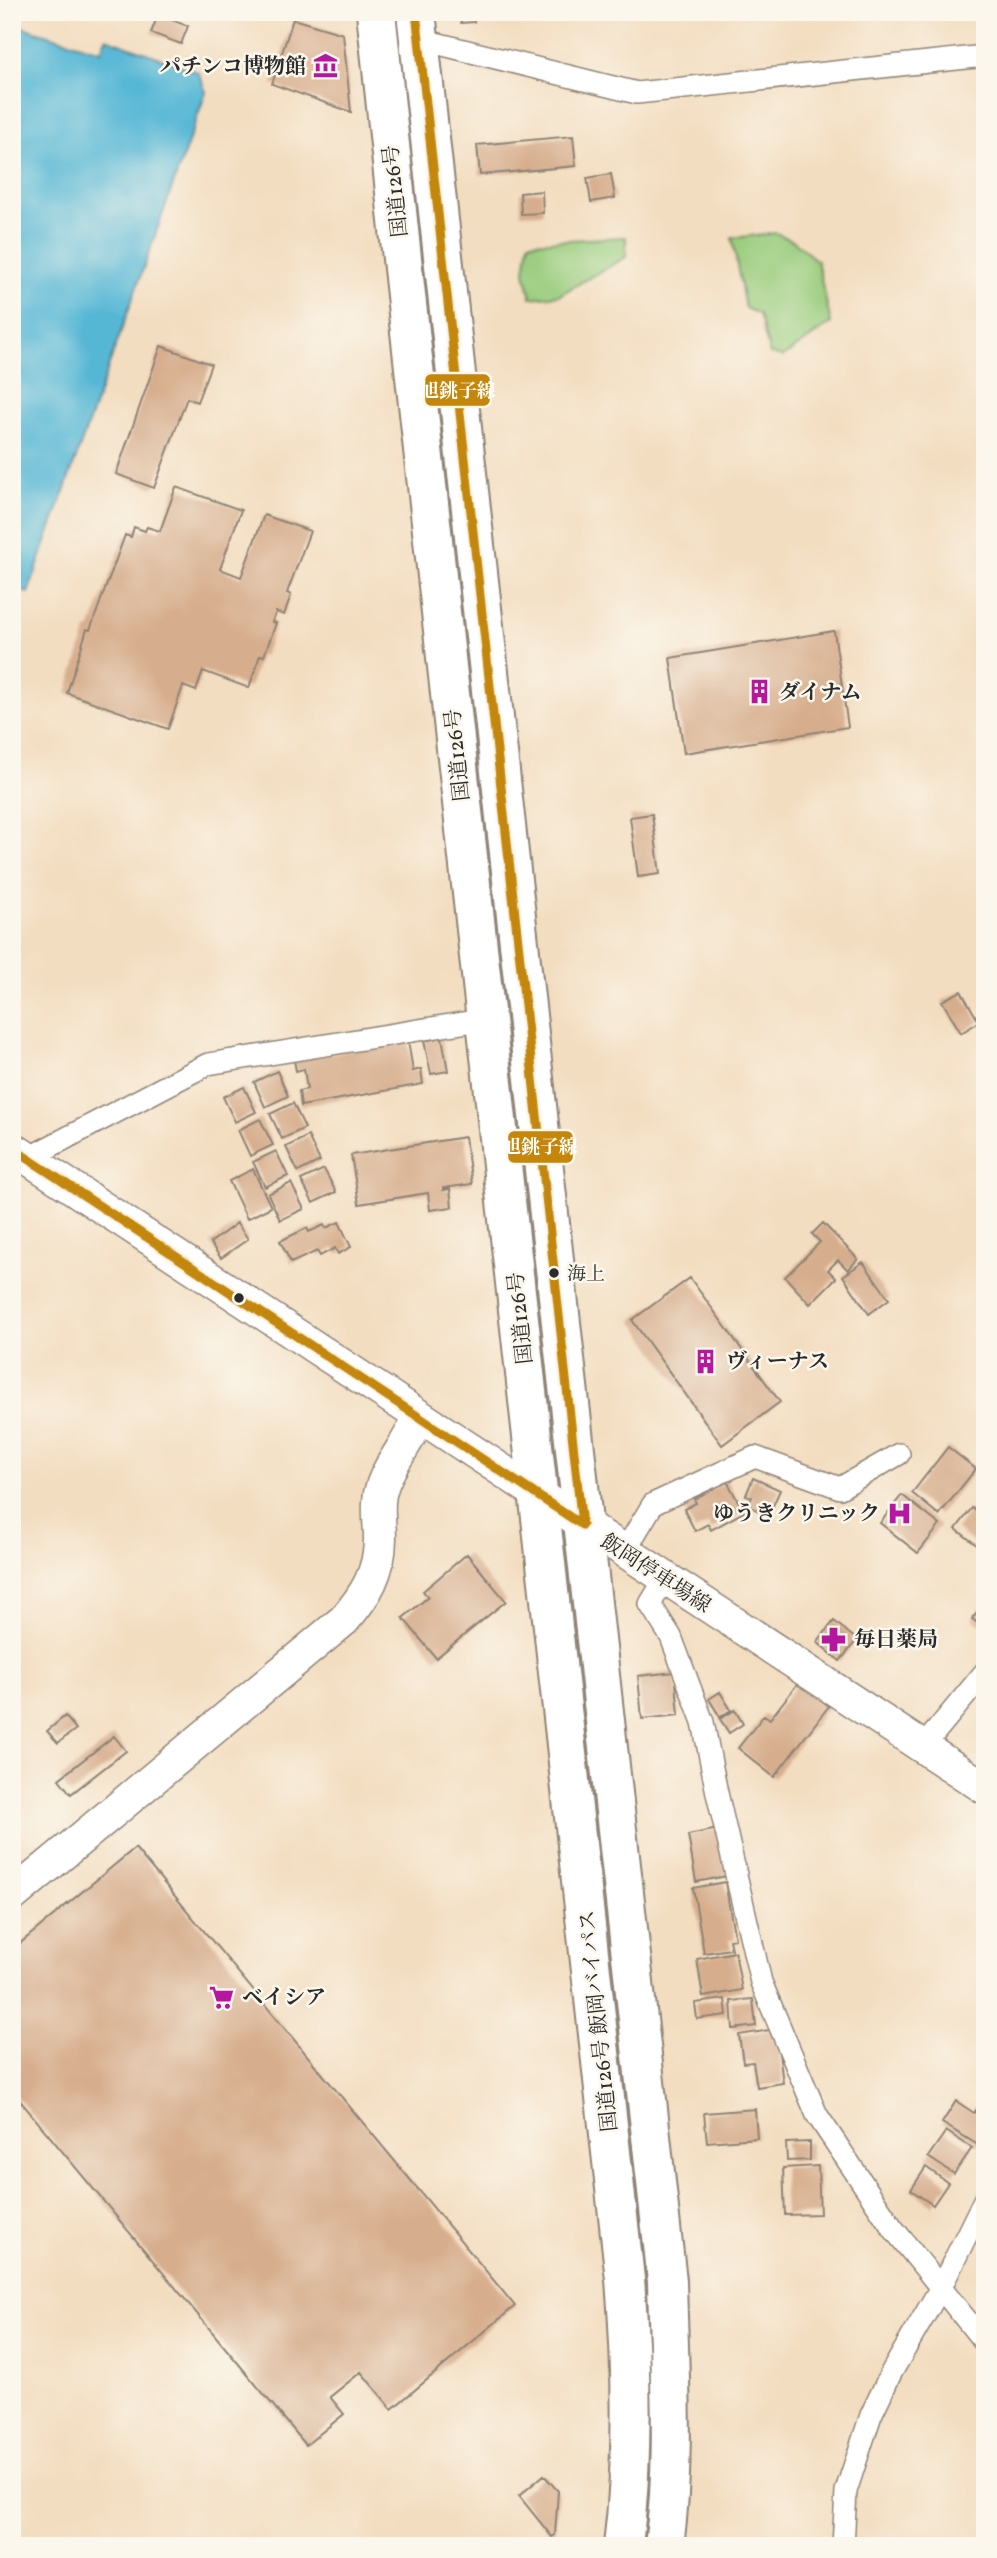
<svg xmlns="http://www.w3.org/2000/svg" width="997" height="2558" font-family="Vollkorn,'Noto Serif JP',serif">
	<rect width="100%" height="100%" fill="#fbf7ec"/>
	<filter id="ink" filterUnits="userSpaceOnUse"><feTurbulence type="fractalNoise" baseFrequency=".0143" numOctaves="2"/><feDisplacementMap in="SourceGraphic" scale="14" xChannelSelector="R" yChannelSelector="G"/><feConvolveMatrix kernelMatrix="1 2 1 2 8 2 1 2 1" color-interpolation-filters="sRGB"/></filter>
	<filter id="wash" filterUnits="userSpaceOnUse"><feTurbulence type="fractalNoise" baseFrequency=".00686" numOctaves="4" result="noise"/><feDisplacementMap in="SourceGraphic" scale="28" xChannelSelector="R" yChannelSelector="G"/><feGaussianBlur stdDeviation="1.57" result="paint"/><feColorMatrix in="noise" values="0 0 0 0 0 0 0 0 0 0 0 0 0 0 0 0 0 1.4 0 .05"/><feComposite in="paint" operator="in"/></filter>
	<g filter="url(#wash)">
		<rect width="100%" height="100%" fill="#f3ddc0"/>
		<path fill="#99cc7d" stroke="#627c54" stroke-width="2" d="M776,233L794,241L817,261L831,323L783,357L770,354L759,314L745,308L732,238Z
			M626,237V257L559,295L531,298L525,272L529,242Z"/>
		<path fill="#56b7d5" stroke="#407180" stroke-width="2" d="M12,24L101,51L106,38L198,72L206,92L28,593L12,587Z"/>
		<g id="blocks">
			<path fill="#d7ae8d" d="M461,12H473L474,22L461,23Z
				M158,15L188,26L181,44L151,33Z
				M293,19L343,34L351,112L272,84Z
				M573,136L576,166L480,175L477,145Z
				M611,174L615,198L591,202L587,178Z
				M542,191L543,213L521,214L520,193Z
				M161,346L211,364L197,402L187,398L154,488L116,474Z
				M176,487L241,510L220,569L241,577L264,515L310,531L287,593L291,595L284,615L276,612L272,622L276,623L264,656L260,655L249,688L203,671L196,691L183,686L168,729L67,693L87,629L90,630L125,535L131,537L134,527L145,531L147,527L160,531Z
				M834,631L848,727L684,753L670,658Z
				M652,814L660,874L638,877L630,817Z
				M961,991L979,1022L961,1033L942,1001Z
				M442,1037L448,1071L431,1074L424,1041Z
				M408,1040L413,1071L421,1069L423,1084L301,1106L299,1091L307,1089L304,1069L296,1071L294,1060Z
				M277,1071L288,1096L265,1107L254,1082Z
				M244,1087L256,1112L235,1122L223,1097Z
				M293,1103L305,1128L282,1139L270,1114Z
				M260,1119L273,1145L250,1156L238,1130Z
				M308,1136L320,1161L298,1172L286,1147Z
				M465,1137L472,1184L443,1188V1190L450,1189L452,1207L430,1210L428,1193L359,1204L351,1155Z
				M276,1151L288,1176L265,1187L253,1162Z
				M253,1169L271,1207L247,1219L229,1181Z
				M324,1169L336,1192L313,1203L301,1180Z
				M291,1183L304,1209L280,1220L268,1194Z
				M339,1222L351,1247L338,1254L335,1248L320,1256L317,1251L291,1263L280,1241L307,1228L309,1232L324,1225L326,1228Z
				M237,1223L248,1239L221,1258L210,1243Z
				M823,1223L858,1259L848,1270L838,1260L828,1270L836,1278L810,1304L785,1277L820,1242L812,1234Z
				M863,1262L889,1299L869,1314L843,1276Z
				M690,1278L780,1402L722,1445L632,1320Z
				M948,1447L976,1469L939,1515L912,1493Z
				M753,1478L780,1490L769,1515L748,1506L752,1497L746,1495Z
				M727,1481L744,1512L711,1530L708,1524L695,1531L684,1509L696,1503L694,1499Z
				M902,1495L940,1525L918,1553L880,1523Z
				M972,1508L985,1518V1548L983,1550L956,1529Z
				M467,1554L506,1601L436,1658L403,1618L428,1597L423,1591Z
				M985,1603V1628L972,1619Z
				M834,1621L857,1640L840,1661L817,1642Z
				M675,1672L679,1715L642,1719L638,1676Z
				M799,1682L829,1706L774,1777L738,1748L764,1715L770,1719Z
				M720,1692L731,1710L720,1717L709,1699Z
				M735,1710L743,1724L729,1733L720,1719Z
				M65,1716L76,1729L58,1743L47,1731Z
				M114,1736L126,1751L71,1794L59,1779Z
				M718,1829L727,1876L696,1882L688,1835Z
				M135,1848L515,2306L392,2409L361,2372L330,2397L344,2414L306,2445L12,2091V1950Z
				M725,1882L735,1939L729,1940L731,1949L704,1953L693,1888Z
				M735,1952L742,1990L703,1997L697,1959Z
				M725,1999L727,2015L697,2019L695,2003Z
				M753,1999L756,2026L733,2029L731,2001Z
				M776,2029L783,2083L757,2087L753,2062L743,2063L739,2035Z
				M956,2101L974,2113L981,2103L985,2106L983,2148L942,2123Z
				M755,2109L757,2138L707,2142L704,2113Z
				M946,2131L972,2148L954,2174L928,2157Z
				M810,2142V2160L787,2161L786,2143Z
				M818,2166L820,2214L785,2215L783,2168Z
				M926,2167L948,2183L933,2205L911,2190Z
				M544,2475L558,2491L555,2535L552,2537L519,2496Z"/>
		</g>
	</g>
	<g filter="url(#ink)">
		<use href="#blocks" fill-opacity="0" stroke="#8f8476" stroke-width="2"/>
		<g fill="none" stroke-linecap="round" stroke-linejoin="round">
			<defs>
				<path id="street" d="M419,39L637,93L985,56
					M28,1158L208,1064L487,1019
					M624,1552L653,1504L755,1457L840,1488L899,1454
					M665,1579L650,1604L671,1637L703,1722L717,1793L761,1982L817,2115L892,2227L985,2343
					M922,1748L985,1672
					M843,2546L846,2491L871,2415L891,2373L941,2287L985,2198"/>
				<path id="secondary" d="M12,1148L985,1788
					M12,1896L344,1620C366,1595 380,1572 380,1538C380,1523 377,1509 380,1494C386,1466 409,1444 419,1417"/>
				<path id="highway" d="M376,12L403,268L625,2279C632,2367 634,2457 623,2546
					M416,12L667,2281C669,2369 676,2458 664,2546"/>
			</defs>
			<use href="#street" stroke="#8f8476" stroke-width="24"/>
			<use href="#secondary" stroke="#8f8476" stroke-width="35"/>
			<use href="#highway" stroke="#8f8476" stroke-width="42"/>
			<use href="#street" stroke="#fff" stroke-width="21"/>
			<use href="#secondary" stroke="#fff" stroke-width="32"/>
			<use href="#highway" stroke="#fff" stroke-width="38"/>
			<defs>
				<path id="bus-1" d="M416,12L582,1525
					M12,1148L582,1525"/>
			</defs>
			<use href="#bus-1" stroke="#fbf7ec" stroke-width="14"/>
			<use href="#bus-1" stroke="#c4870b" stroke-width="9"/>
		</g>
	</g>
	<defs>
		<symbol id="museum-bare" viewBox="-9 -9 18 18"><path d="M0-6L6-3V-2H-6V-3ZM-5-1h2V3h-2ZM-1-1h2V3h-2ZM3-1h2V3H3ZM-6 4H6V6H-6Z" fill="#b5179e" stroke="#fbf7ec" stroke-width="2.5" paint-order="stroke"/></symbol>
		<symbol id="building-bare" viewBox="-9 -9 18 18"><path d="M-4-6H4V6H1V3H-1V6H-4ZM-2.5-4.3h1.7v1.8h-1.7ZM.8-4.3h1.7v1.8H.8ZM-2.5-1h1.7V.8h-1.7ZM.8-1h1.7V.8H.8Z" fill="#b5179e" stroke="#fbf7ec" stroke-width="2.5" paint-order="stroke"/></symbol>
		<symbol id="hospital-bare" viewBox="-9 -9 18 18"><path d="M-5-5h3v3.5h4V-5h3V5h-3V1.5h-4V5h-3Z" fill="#b5179e" stroke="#fbf7ec" stroke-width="2.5" paint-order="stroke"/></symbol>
		<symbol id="pharmacy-bare" viewBox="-9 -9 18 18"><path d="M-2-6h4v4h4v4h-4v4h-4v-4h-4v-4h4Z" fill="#b5179e" stroke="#fbf7ec" stroke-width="2.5" paint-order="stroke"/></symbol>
		<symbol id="supermarket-bare" viewBox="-9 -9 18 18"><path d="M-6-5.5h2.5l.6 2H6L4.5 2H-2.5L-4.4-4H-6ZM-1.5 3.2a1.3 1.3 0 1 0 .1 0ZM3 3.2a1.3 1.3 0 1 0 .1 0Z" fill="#b5179e" stroke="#fbf7ec" stroke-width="2.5" paint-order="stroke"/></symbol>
	</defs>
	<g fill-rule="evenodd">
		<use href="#museum-bare" x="308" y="48" width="35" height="35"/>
		<use href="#building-bare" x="742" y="674" width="35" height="35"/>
		<use href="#building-bare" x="688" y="1344" width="35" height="35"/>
		<use href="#hospital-bare" x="882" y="1496" width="35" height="35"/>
		<use href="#pharmacy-bare" x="816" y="1622" width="35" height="35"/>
		<use href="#supermarket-bare" x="204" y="1980" width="35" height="35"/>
	</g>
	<g fill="#2b2b2b" stroke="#fbf7ec" stroke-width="2.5">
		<circle cx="554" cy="1273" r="6"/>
		<circle cx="239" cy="1298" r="6"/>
	</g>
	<g text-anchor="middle" stroke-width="5" stroke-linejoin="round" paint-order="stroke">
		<g font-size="19" fill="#2b2b2b" stroke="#fbf7ec" text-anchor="start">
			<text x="567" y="1280">海上</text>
		</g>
		<g font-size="21" font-weight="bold" fill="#2b2b2b" stroke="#fbf7ec" text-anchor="start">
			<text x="306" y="73" text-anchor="end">パチンコ博物館</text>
			<text x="779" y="699">ダイナム</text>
			<text x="726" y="1368">ヴィーナス</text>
			<text x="880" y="1520" text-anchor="end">ゆうきクリニック</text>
			<text x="854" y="1646">毎日薬局</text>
			<text x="242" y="2004">ベイシア</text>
		</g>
		<g font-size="21" fill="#2b2b2b" stroke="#fbf7ec">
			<text transform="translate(395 191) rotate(-96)" y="7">国道126号</text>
			<text transform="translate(457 755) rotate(-96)" y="7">国道126号</text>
			<text transform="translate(520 1318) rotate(-96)" y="7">国道126号</text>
			<text transform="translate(656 1573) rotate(33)" y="7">飯岡停車場線</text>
			<text transform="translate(598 2021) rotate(-96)" y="7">国道126号 飯岡バイパス</text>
		</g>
	</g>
	<g stroke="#fbf7ec" stroke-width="2.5">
		<rect x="424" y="373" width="67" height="34" rx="7" fill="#c4870b"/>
		<rect x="507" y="1130" width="67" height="34" rx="7" fill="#c4870b"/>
	</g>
	<g font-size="19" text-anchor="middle" font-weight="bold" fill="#fff">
		<text x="458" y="397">旭銚子線</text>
		<text x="540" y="1153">旭銚子線</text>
	</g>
	<rect width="997" height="2558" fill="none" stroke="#fbf7ec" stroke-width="42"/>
</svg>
